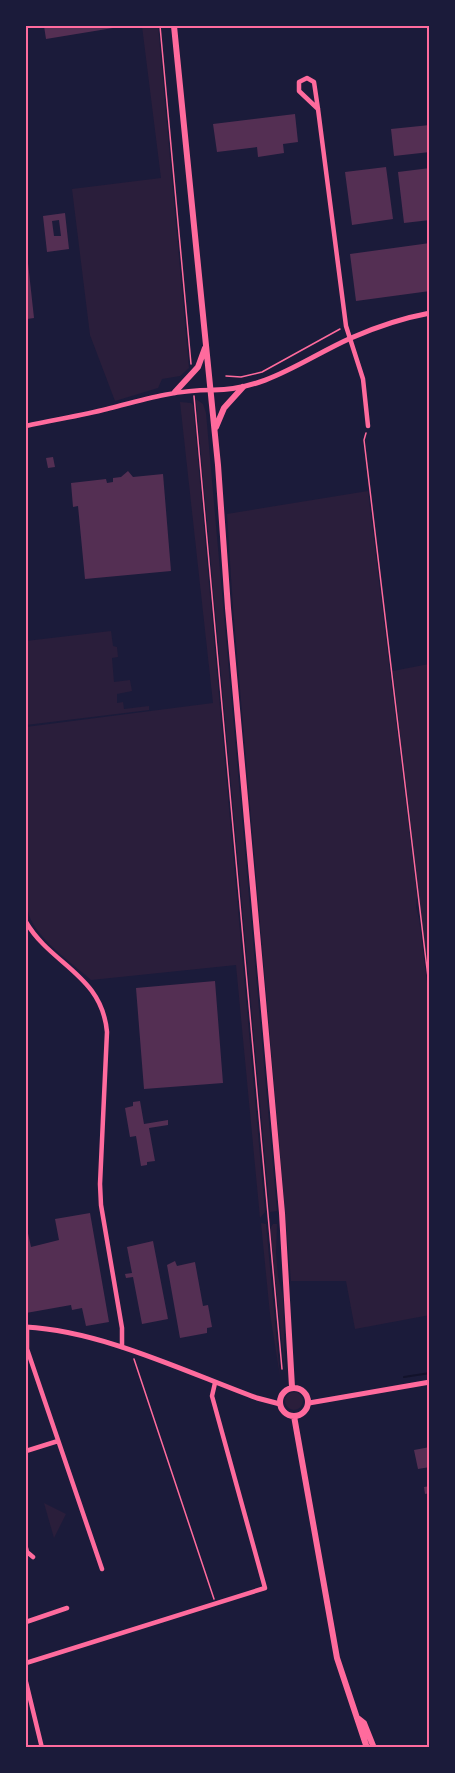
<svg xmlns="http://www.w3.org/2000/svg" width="455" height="1773" font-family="Manrope,sans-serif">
	<rect width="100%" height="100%" fill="#1b1b3a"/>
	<path fill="#2a1e3b" d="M142,26H158L189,368L180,376L162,379L158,388L115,401L90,335L72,189L161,178Z
		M196,399L203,404L206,413L277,1211L270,1212Z
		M180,402L191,403L193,405L265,1212L260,1218L236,965L91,980C72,963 37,939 29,915C26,905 26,892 26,882V727L213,703Z
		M368,491L417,896L416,907L419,919L430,1007V1315L355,1329L346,1281H291L233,608L227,514Z
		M111,631L113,646L117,647L118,657L112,658L114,682L130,680L132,691L117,694V703L123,702L124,709L149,706V710L26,725V641Z
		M429,664H430L429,982L393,671Z
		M261,1223L266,1224L280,1376L270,1314Z
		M273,1224H277L276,1253L278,1276L283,1297L285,1373L270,1229Z
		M285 1401a9 9 0 1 1 18 0a9 9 0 1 1-18 0Z
		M44,1503L66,1514L54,1538Z"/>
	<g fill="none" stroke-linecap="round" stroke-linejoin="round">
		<path stroke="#12122b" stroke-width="2" d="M404,1377L430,1373"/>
	</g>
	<path fill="#542f53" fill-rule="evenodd" d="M44,26H119V27L46,39Z
		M295,114L298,142L283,144L284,153L258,157L257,147L217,152L213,124Z
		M430,125V152L394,156L391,129Z
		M386,167L393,219L352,225L345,172Z
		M430,168V220L404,223L398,172Z
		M65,213L69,249L47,252L43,216ZM59,220L61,236H54L52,221Z
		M430,243V291L356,301L350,254Z
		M26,254H27L34,318L27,319Z
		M53,457L55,467L48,468L46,458Z
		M128,471L133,477L163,474L171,571L85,579L78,506L73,507L71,483L106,479L107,483L113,482V478L121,477Z
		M215,981L223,1083L144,1089L136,988Z
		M140,1101L144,1124L168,1120V1125L149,1128L155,1161L147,1162V1165L141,1166L136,1136L130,1137L125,1108L133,1106V1102Z
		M90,1213L109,1322L86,1326L82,1308L72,1310L71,1305L26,1313V1224L31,1247L59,1240L55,1219Z
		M153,1241L168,1319L142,1324L133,1277L126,1278L125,1274L132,1273L127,1247Z
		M175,1261L177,1266L195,1262L203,1306L208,1305L212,1327L207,1328V1333L180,1338L167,1265Z
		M430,1447V1467L418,1469L414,1450Z
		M430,1486V1493L425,1494L424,1487Z"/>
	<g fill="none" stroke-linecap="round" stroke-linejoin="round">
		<path stroke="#ff6b9d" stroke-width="1.5" d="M160,26L191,364
			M226,376L241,377L262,372L340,329
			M194,396L282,1369
			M366,433L364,440L430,994
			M134,1359L214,1599"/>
		<path stroke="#ff6b9d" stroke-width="4.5" d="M318,109L299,91V82L307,78L314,82L318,109L346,326L363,379L368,426
			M26,426C52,420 80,416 107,409C142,400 174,390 211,390
			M26,922C51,965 102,975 107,1032L100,1184L101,1205L122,1328V1347
			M27,1327V1349L102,1569
			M26,1451L58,1441
			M26,1548L27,1552L33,1557
			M26,1622L67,1608
			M26,1663L265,1588L212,1396L215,1383
			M26,1682L42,1748"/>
		<path stroke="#ff6b9d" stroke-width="5" d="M211,390C265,391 304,359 351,338C376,327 403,318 430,313
			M26,1327C102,1331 186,1372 257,1398L280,1404
			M309,1403L430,1382"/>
		<path stroke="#ff6b9d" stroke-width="6" d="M174,26L218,465L228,608L282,1213L292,1387
			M175,392L198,367L205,348
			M216,427L224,408L243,387
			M280 1402a14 14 0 1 1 28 0a14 14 0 1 1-28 0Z
			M294,1416L337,1658L367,1748
			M359,1719L364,1723L374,1748"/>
	</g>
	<rect width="455" height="1773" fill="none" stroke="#1b1b3a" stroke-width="54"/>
	<rect x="27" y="27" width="401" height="1719" fill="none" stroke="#ff6b9d" stroke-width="2"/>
</svg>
